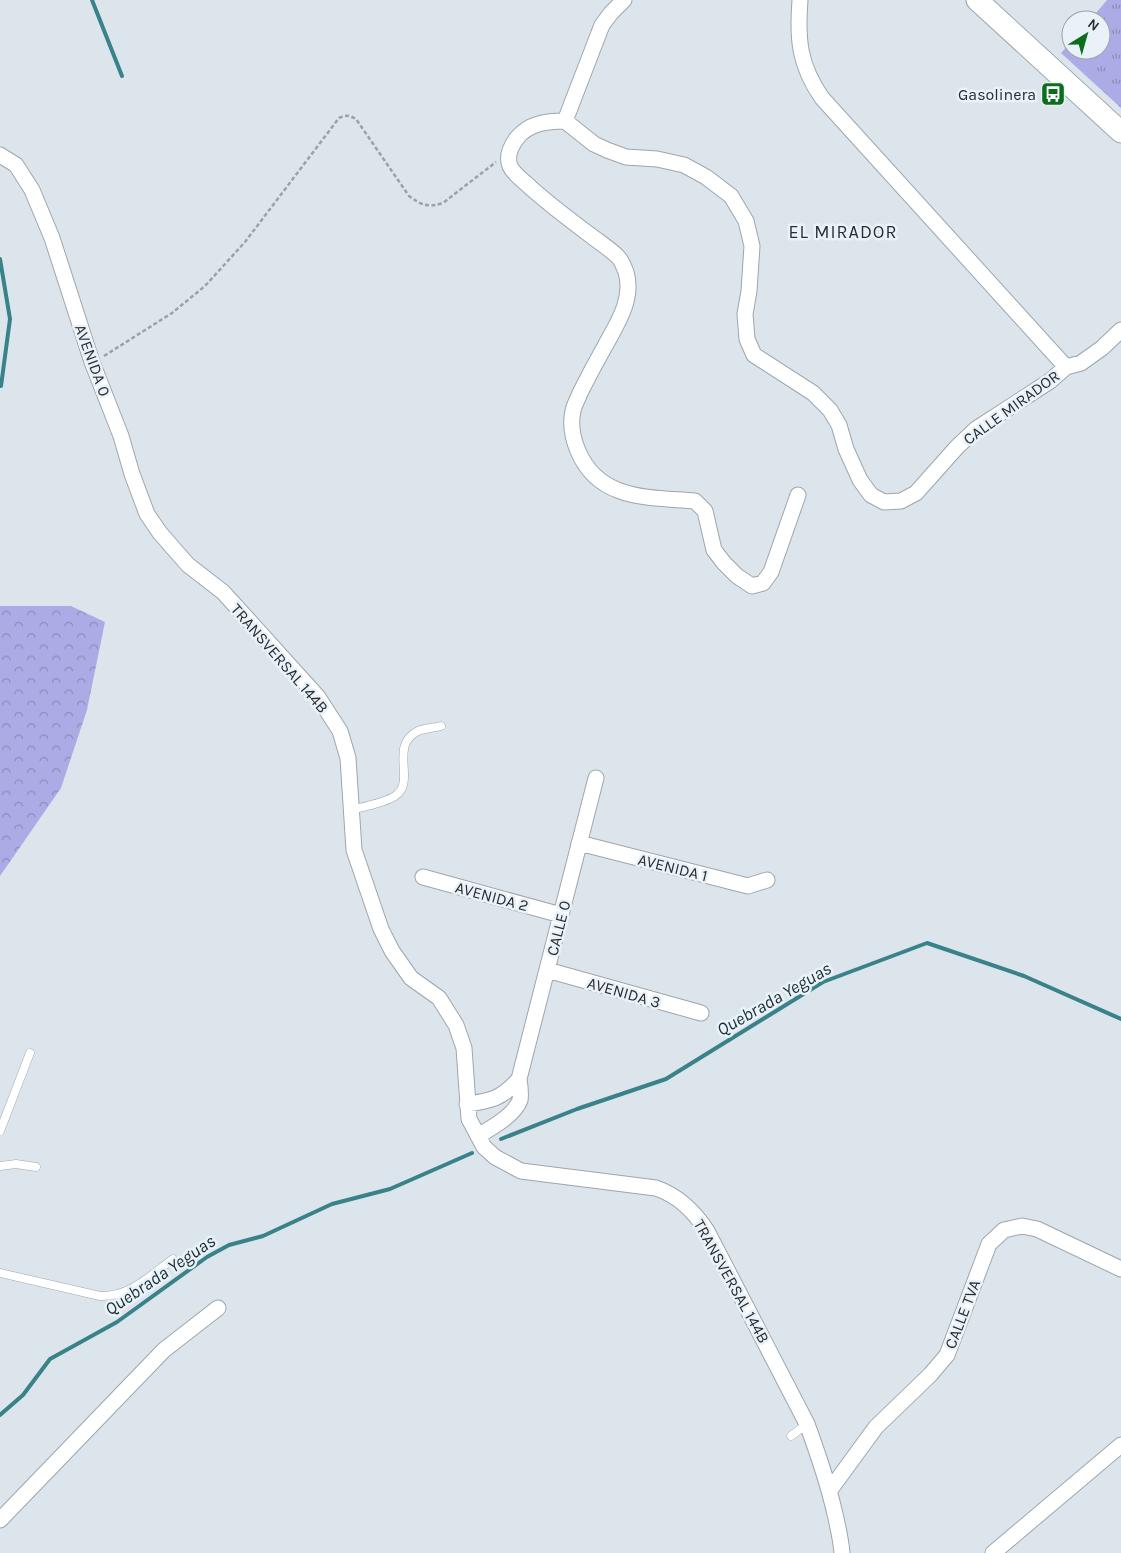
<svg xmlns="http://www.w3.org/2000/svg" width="1121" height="1553" font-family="Karla,sans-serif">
	<defs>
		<pattern id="grass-tufts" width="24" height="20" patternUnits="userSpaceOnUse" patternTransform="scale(1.25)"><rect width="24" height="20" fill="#abace6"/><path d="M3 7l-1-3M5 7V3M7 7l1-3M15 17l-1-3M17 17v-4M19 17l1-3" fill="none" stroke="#8b8cbb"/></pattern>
		<pattern id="forest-crowns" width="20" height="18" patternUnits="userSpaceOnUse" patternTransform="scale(1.25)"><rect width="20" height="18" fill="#abace6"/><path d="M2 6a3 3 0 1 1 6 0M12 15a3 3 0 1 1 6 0" fill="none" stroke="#8b8cbb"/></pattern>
	</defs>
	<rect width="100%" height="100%" fill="#dde5ec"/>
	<path fill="url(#grass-tufts)" d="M1107,0H1121V108L1061,53L1071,42V50H1101V20H1090Z"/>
	<path fill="url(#forest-crowns)" d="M0,606H71L105,622L87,710L61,788L0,876Z"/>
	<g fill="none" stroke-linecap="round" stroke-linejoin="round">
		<path stroke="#3a828a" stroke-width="4" d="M92,0L122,76
			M0,259L10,319L1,386
			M501,1139L577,1109L666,1079L823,982L927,943L1024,976L1121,1019
			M0,1415L23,1395L50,1359L117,1322L207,1257L229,1245L263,1236L332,1204L390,1189L472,1153"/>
		<defs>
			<path id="lane" d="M350,810C362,807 385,803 395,796C417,782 388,746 418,731C425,728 434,728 441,726
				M0,1131L30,1053
				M0,1166L16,1164L36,1167
				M0,1273L100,1296C130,1297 151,1275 173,1259
				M791,1436L807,1424"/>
			<path id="street" d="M624,0L611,13L602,25L565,121L594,144L607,150L626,157L657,159L684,165L706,177L731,196L746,221L752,246L749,291L745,314L747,339L754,355L813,393L830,410L839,425L846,449L860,480L871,495L884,502L901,501L916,493L957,447L976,429L1050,381L1066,367L1081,363L1102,348L1121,330
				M800,0C797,39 799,65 822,98L1066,367
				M565,121C547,121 529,123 517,138C511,146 506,156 510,166C514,175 524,181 531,188C550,205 570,220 590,235C599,242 609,248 617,256C621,259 624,267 626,272C634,299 617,324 605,346C596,362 588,377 580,393C578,399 574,405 573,411C570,424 573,439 578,451C599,501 649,497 695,501L705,511L714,550L724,563L737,576L752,586L763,583L771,572L798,495
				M0,155L16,165L32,190L52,238L92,362L121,436L132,474L147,514L160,533L188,565L223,592L318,697L340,731L348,758L354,850L381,929L392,951L411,978L439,998L456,1025L464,1048L469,1119L484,1147L495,1157L521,1171L656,1188C679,1196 694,1211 707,1231L807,1424C818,1454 828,1483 835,1514C838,1527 841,1540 842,1553
				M579,843L748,886L767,880
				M423,877L561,915
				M547,970L701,1013
				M467,1104C492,1101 502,1098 519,1079
				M478,1136C491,1128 515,1115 520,1100C521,1094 520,1085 519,1079L596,778
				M830,1490L876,1427L930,1375L947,1355L989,1244L1004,1230L1022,1226L1037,1229L1121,1269
				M0,1520L164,1350L218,1308
				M993,1553L1121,1445"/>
			<path id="secondary" d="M977,0L1121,132"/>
		</defs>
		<use href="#lane" stroke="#9ea6ac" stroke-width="9"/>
		<use href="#street" stroke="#9ea6ac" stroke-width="17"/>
		<use href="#secondary" stroke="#9ea6ac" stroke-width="23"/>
		<path stroke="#9ba1a6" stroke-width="2.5" stroke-dasharray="4 2.5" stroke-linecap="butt" d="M104,356L172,313L205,286L245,242L339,118C346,115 349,115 356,119L409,196C421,205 428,208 443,203L496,162"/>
		<use href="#lane" stroke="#fff" stroke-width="8"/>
		<use href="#street" stroke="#fff" stroke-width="15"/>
		<use href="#secondary" stroke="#fff" stroke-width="21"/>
	</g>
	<defs>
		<symbol id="bus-square" viewBox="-11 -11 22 22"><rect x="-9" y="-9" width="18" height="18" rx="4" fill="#0b6e1c" stroke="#eaf2f9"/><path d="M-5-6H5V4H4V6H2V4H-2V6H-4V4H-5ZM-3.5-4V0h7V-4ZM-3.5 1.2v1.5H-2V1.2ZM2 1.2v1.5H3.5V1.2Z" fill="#fff"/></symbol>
	</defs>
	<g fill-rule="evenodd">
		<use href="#bus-square" x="1039" y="80" width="28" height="28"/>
	</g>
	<g text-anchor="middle" stroke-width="5" stroke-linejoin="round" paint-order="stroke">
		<g font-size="16" fill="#2a2d30" stroke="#eaf2f9" text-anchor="end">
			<text x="1036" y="100">Gasolinera</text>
		</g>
		<g font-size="16" fill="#2a2d30" stroke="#eaf2f9">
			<text transform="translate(93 360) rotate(70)" y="6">AVENIDA 0</text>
			<text transform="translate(1011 407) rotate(-36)" y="6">CALLE MIRADOR</text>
			<text transform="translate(280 658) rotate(49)" y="6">TRANSVERSAL 144B</text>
			<text transform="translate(673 867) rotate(14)" y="6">AVENIDA 1</text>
			<text transform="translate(492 896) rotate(15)" y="6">AVENIDA 2</text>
			<text transform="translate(558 928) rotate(-76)" y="6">CALLE 0</text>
			<text transform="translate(624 992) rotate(16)" y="6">AVENIDA 3</text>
			<text transform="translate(732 1281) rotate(61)" y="6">TRANSVERSAL 144B</text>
			<text transform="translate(962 1314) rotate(-69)" y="6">CALLE TVA</text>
		</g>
		<g font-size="18" letter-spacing="1" fill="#2a2d30" stroke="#eaf2f9">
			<text x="843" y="238">EL MIRADOR</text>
		</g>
		<g font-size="18" font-style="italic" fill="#182f31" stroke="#eaf2f9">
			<text transform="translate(774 999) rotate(-30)" y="6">Quebrada Yeguas</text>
			<text transform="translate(160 1275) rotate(-34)" y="6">Quebrada Yeguas</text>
		</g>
	</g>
	<g transform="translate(1086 35) rotate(37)"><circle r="24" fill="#eaf2f9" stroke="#9da3a9"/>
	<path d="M0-4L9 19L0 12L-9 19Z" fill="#0b6e1c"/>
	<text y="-8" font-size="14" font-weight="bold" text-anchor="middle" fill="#2a2d30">N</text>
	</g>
</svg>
